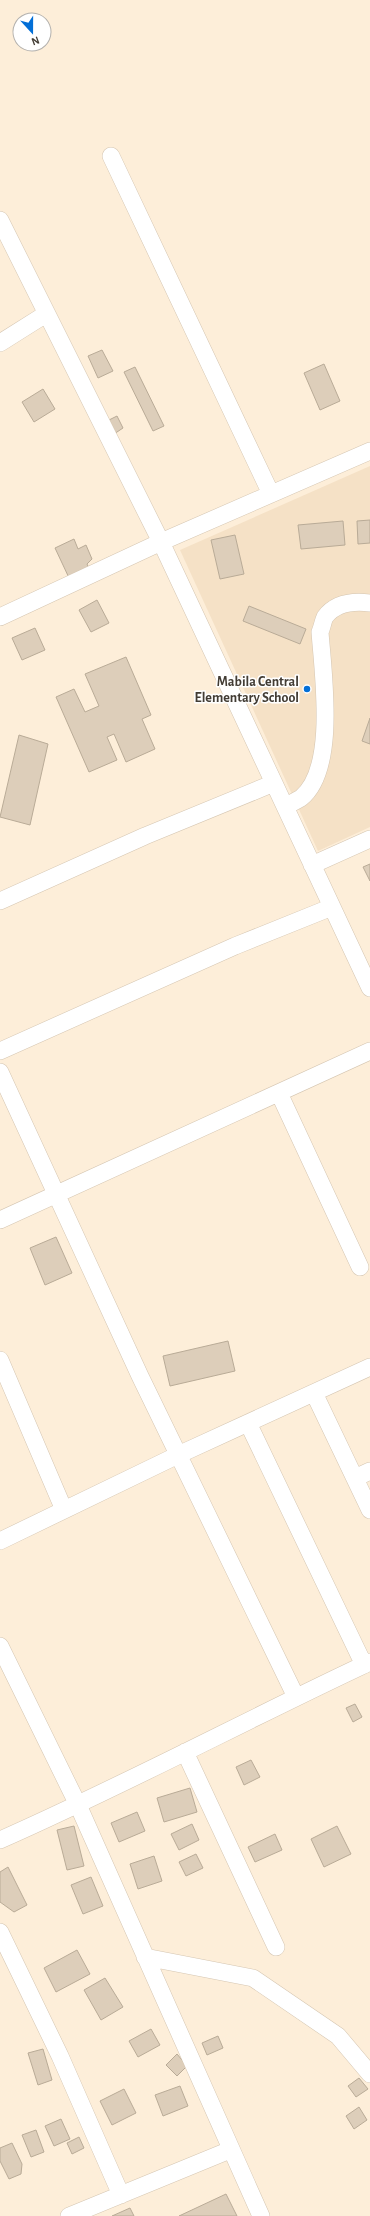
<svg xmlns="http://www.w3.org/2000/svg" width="370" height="2216" font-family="'Alegreya Sans',sans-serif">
	<rect width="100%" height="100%" fill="#fdeed9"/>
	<path fill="#f5e1c6" d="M370,466V827L318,851L180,550Z"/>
	<path fill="#ddceba" stroke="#b9ab97" d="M102,350L113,371L98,378L88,356Z
		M324,364L340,401L320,410L304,373Z
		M135,367L164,426L153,431L124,372Z
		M43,389L55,409L34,422L22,402Z
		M117,416L123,428L114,434L107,421Z
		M370,520V543L358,544L357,521Z
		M343,521L345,545L301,549L298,525Z
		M235,535L244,574L220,579L211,540Z
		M74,539L78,549L86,545L92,559L87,564L90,571L70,580L55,548Z
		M97,600L109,623L91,632L79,610Z
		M249,606L306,629L300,644L243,621Z
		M35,628L45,650L22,660L12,638Z
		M126,657L151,715L142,719L155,749L126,762L114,734L107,737L117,760L89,772L56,697L74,689L85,712L99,706L85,674Z
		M370,718V744L362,741Z
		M19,735L48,744L30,825L0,817Z
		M370,864V881L363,867Z
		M56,1237L72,1273L45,1285L30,1248Z
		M228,1341L235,1371L170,1386L163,1356Z
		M355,1704L362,1717L353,1722L346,1708Z
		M251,1760L260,1777L244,1785L236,1767Z
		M190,1788L197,1812L164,1822L157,1798Z
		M137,1812L145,1831L119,1842L111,1823Z
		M192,1824L199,1840L179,1850L171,1834Z
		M74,1826L84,1866L67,1870L57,1830Z
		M337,1826L351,1854L324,1867L311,1839Z
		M275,1834L282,1850L255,1862L248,1847Z
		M196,1854L203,1868L186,1876L179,1862Z
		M154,1856L162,1881L138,1889L130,1864Z
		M8,1867L27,1905L14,1912L0,1902V1872Z
		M91,1877L103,1906L83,1914L71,1885Z
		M77,1950L90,1974L56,1992L44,1968Z
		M105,1978L123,2007L101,2020L84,1990Z
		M151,2029L160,2045L138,2057L129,2041Z
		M218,2036L223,2048L207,2055L202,2043Z
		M43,2049L52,2080L38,2085L28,2053Z
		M177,2054L187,2066L177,2076L166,2065Z
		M359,2078L368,2089L356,2097L348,2086Z
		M180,2086L188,2106L163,2116L155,2095Z
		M124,2089L136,2113L112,2125L100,2101Z
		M359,2107L367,2120L354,2129L346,2116Z
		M61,2119L70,2139L54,2146L45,2126Z
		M36,2130L44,2152L31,2157L22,2135Z
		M79,2137L84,2148L72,2154L67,2143Z
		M12,2143L22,2164L21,2174L9,2179L0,2161V2148Z
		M226,2194L237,2216H179Z
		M130,2208L134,2216H112Z"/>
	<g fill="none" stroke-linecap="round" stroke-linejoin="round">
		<defs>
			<path id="minor" d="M111,156L271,494
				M0,220L161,542L370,988
				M0,343L46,314
				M0,617L161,542L370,451
				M285,806C290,804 296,801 301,798C337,769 323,674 320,632C322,628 323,621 325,617C336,602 354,601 370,603
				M312,865L370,839
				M0,901L145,836L274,783
				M0,1051L235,946L332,907
				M0,1072L140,1376L296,1697
				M279,1093L360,1267
				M0,1220L370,1051
				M0,1360L64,1510
				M314,1393L370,1510
				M248,1423L364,1665
				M355,1478L370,1471
				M0,1541L178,1455L370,1367
				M0,1646L78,1805L261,2216
				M185,1752L276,1947
				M0,1840C125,1785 246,1720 370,1662
				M0,1932L60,2056L121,2195
				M145,1957L253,1978L338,2036L370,2074
				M69,2216L230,2150"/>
		</defs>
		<use href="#minor" stroke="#d5c6b2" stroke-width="18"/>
		<use href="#minor" stroke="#fff" stroke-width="17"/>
	</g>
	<circle fill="#036fd7" stroke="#fff" stroke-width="1.5" cx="307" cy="689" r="4"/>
	<g text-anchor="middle" stroke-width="3" stroke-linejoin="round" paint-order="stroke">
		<g font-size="14" font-weight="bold" fill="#423c34" stroke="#fff" text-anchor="end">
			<text x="299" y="686">Mabila Central<tspan x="299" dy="16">Elementary School</tspan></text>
		</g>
	</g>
	<g transform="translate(32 32) rotate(159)"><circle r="19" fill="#ffffff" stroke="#b3b1ae"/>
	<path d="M0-3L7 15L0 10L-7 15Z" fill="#036fd7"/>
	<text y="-6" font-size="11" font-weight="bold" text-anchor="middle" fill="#423c34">N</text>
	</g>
</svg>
